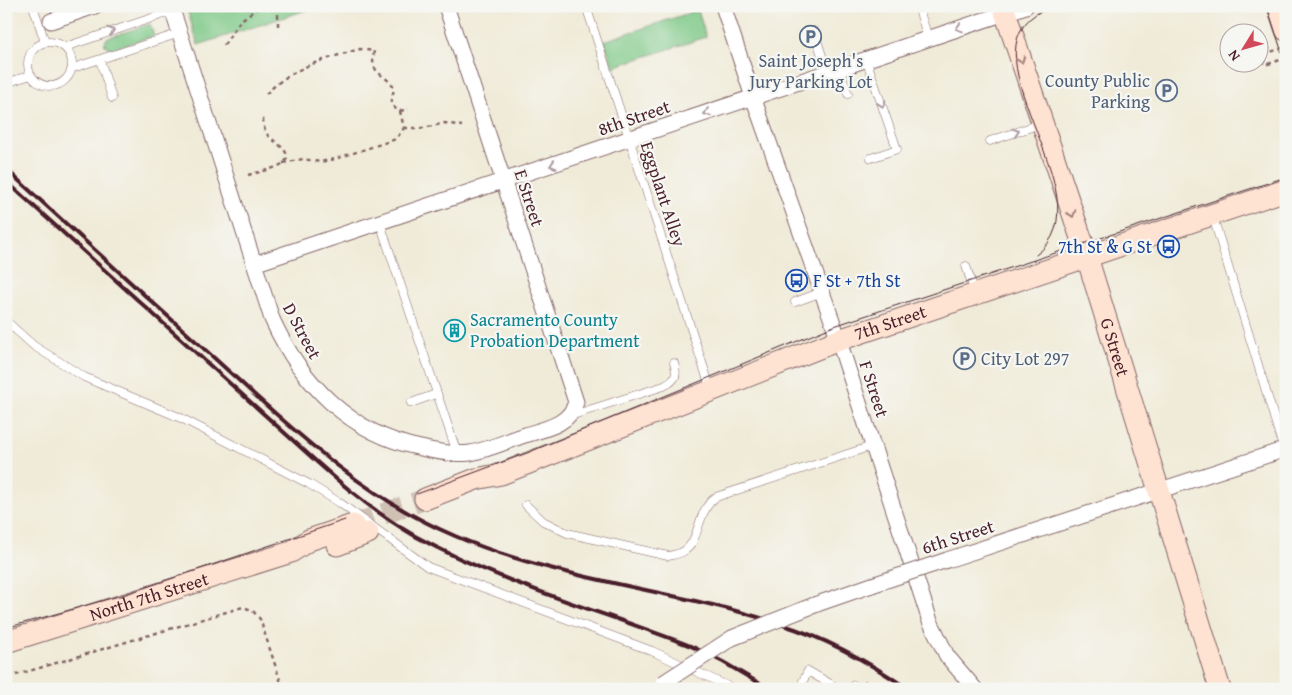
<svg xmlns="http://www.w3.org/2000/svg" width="1292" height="695" font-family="'Gentium Book Plus',serif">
	<rect width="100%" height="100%" fill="#f6f6f2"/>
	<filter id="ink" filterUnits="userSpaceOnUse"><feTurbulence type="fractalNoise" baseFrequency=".02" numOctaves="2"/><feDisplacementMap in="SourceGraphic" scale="10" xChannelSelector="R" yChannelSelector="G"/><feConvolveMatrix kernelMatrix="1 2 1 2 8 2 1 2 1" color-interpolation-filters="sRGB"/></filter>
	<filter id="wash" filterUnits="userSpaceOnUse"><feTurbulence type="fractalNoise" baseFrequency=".0096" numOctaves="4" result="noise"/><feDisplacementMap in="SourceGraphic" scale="20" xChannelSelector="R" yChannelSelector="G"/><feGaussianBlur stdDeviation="1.12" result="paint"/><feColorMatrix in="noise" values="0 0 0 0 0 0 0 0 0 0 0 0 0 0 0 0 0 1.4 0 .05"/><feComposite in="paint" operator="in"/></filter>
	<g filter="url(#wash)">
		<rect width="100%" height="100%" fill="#f0ebd8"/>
		<path fill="#7dc886" stroke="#647458" d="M186,6H319L198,45Z
			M698,10L706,37L613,67L604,41Z
			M150,24L154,36L111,49L104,44L107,38Z"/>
	</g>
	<g filter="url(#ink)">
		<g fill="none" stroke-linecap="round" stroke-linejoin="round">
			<path stroke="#cfc2b5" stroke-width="21" stroke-dasharray="21 11" stroke-linecap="butt" d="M353,525L425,499"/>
			<defs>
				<path id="service" d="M33,6L45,42
					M586,6L711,390
					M918,6L928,38
					M814,31L827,71
					M28 64a22 22 0 1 1 44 0a22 22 0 1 1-44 0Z
					M65,47L173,11
					M866,59L897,149L871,158
					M100,60L112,98
					M839,67L848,94
					M73,68L180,33
					M6,83L31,75
					M990,141L1040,124
					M1213,217L1284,450
					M380,223L457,453
					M966,266L975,293
					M795,302L822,292
					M6,321L34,346L84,377L181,418L309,484L340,503L428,567L652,651L734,689
					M411,403L436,394
					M570,416L664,386C676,380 678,375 674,363
					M526,505L543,521L567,533L668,556C672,555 680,554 684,551C701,540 696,511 716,497L872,446
					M803,681L808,671L839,689
					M851,689L854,685"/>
				<path id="minor" d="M171,6L272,319C301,383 350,434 421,448C437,452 454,455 470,453C488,450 507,441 525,435C544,429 570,425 576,402L446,6
					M723,6L753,97L834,326L930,621L947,656L975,689
					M51,21L95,6
					M254,264L1026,6
					M947,560L1286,449
					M817,604L872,585"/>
				<g id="secondary">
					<path id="s1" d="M1003,6L1083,244L1220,689"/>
					<path d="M1278,6L1286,30"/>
					<path id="s2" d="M425,499L476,479L501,474L839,340L1286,190"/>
					<path d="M337,545L368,533"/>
					<path id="s3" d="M6,642L291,552L309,540L353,525"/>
				</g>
			</defs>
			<use href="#service" stroke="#846668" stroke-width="9"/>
			<use href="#minor" stroke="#846668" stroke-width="17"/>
			<use href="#secondary" stroke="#846668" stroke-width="23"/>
			<path stroke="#846668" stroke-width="2.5" stroke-dasharray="4 4" stroke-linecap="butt" d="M247,6L250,12
				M278,6V26
				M224,45L240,21L260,6
				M1264,54L1261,55L1265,65L1268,64
				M1237,68L1254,62
				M266,94C292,67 325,59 360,49L374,51C369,76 385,72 394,88C393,97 387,106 400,111L408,109
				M400,111L404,128
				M404,128H424L445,123L462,126
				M283,163L303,159L320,162L335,159L396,139L404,128
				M248,175C258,172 272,170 282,164C298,153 271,141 267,134C263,128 263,122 263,115
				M16,675L243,607L252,610L260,619L283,689
				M864,681L876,689"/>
			<use href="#service" stroke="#fff" stroke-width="8"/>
			<use href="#minor" stroke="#fff" stroke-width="15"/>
			<use href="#secondary" stroke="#fee3d2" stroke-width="21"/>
			<path stroke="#4a1f2b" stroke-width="1" d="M1267,6L1286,65
				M1036,255C1116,197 943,43 1053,6
				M417,494L527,453L834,326L1286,177
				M6,628L126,594L345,520"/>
			<path stroke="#4a1f2b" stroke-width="4" d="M6,169C75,232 143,294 212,356C288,425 360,496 455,536C559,581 674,589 780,624C826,638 869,662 908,689
				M6,181L318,463C348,490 380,516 415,536C502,584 601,611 693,647L723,662L769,689"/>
			<defs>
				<path id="minor-bridge" d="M872,585L947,560
					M663,683L732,638L817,604"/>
			</defs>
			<use href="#minor-bridge" stroke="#846668" stroke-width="17" stroke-linecap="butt"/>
			<path stroke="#846668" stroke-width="2.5" stroke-dasharray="4 4" stroke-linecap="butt" d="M1264,54L1286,47
				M1268,64L1286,58"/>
			<use href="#minor-bridge" stroke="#fff" stroke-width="15"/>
		</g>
		<defs><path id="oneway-chevron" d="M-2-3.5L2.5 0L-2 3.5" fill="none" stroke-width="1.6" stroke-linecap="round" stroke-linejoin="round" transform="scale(1.25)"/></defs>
		<g stroke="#ae9aa0">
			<use href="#oneway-chevron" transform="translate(959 28) rotate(162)"/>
			<use href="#oneway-chevron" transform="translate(111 31) rotate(-18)"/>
			<use href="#oneway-chevron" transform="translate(882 104) rotate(71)"/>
			<use href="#oneway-chevron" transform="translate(707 113) rotate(161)"/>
			<use href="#oneway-chevron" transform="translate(1016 132) rotate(-18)"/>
			<use href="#oneway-chevron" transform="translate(553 165) rotate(162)"/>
		</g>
		<g stroke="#a4817e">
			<use href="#oneway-chevron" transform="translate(1021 60) rotate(71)"/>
			<use href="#oneway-chevron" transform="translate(1072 214) rotate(71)"/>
		</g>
	</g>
	<defs>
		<symbol id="parking-ring" viewBox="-11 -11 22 22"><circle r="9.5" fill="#f6f6f2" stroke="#5c6f8a" stroke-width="1.5"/><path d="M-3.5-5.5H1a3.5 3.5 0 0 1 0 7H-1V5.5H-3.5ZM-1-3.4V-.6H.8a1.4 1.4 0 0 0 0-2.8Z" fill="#5c6f8a"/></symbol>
		<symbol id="bus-ring" viewBox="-11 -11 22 22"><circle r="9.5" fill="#f6f6f2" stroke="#1a4fb4" stroke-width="1.5"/><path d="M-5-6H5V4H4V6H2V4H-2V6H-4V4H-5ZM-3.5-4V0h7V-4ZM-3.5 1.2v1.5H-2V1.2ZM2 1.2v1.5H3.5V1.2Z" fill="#1a4fb4"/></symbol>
		<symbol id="building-ring" viewBox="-11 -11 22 22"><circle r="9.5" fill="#f6f6f2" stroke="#0f9aa8" stroke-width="1.5"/><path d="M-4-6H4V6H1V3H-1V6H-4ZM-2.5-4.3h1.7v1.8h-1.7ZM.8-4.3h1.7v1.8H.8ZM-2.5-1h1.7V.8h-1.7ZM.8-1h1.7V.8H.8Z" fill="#0f9aa8"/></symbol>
	</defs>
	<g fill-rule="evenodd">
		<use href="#parking-ring" x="798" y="24" width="25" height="25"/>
		<use href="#parking-ring" x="1154" y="78" width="25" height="25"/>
		<use href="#bus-ring" x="1156" y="234" width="25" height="25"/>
		<use href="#bus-ring" x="784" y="268" width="25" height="25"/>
		<use href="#building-ring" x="442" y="318" width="25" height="25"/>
		<use href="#parking-ring" x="952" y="346" width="25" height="25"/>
	</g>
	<g text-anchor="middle" stroke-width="4.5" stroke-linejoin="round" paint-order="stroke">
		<g font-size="18" fill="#4e5e75" stroke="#f6f6f2">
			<text x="811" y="67">Saint Joseph's<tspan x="811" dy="21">Jury Parking Lot</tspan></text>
			<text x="1150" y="87" text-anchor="end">County Public<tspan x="1150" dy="21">Parking</tspan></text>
			<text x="981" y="365" text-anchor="start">City Lot 297</text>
		</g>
		<g font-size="18" fill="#4a1f2b" stroke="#f6f6f2">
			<text transform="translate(634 118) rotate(-19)" y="6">8th Street</text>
			<text transform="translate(663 194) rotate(72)" y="6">Eggplant Alley</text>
			<text transform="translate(529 198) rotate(72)" y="6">E Street</text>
			<text dy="6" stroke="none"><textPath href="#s2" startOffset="498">7th Street</textPath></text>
			<text transform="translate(302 331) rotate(62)" y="6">D Street</text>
			<text dy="6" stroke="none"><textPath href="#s1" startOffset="359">G Street</textPath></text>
			<text transform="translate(874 389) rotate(72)" y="6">F Street</text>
			<text transform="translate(958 537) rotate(-18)" y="6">6th Street</text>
			<text dy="6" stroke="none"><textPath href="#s3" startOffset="150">North 7th Street</textPath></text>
		</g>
		<g font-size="18" fill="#164399" stroke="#f6f6f2" text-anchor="end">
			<text x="1152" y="253">7th St &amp; G St</text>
			<text x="813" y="287" text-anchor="start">F St + 7th St</text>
		</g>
		<g font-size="18" fill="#0d838f" stroke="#f6f6f2" text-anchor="start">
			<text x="470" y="326">Sacramento County<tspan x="470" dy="21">Probation Department</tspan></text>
		</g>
	</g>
	<rect width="1292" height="695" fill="none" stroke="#f6f6f2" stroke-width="25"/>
	<g transform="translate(1244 48) rotate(233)"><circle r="24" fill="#f6f6f2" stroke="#b1a0a2"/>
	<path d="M0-4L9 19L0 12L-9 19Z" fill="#d1495b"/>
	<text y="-8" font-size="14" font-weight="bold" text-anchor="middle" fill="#4a1f2b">N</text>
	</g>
</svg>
